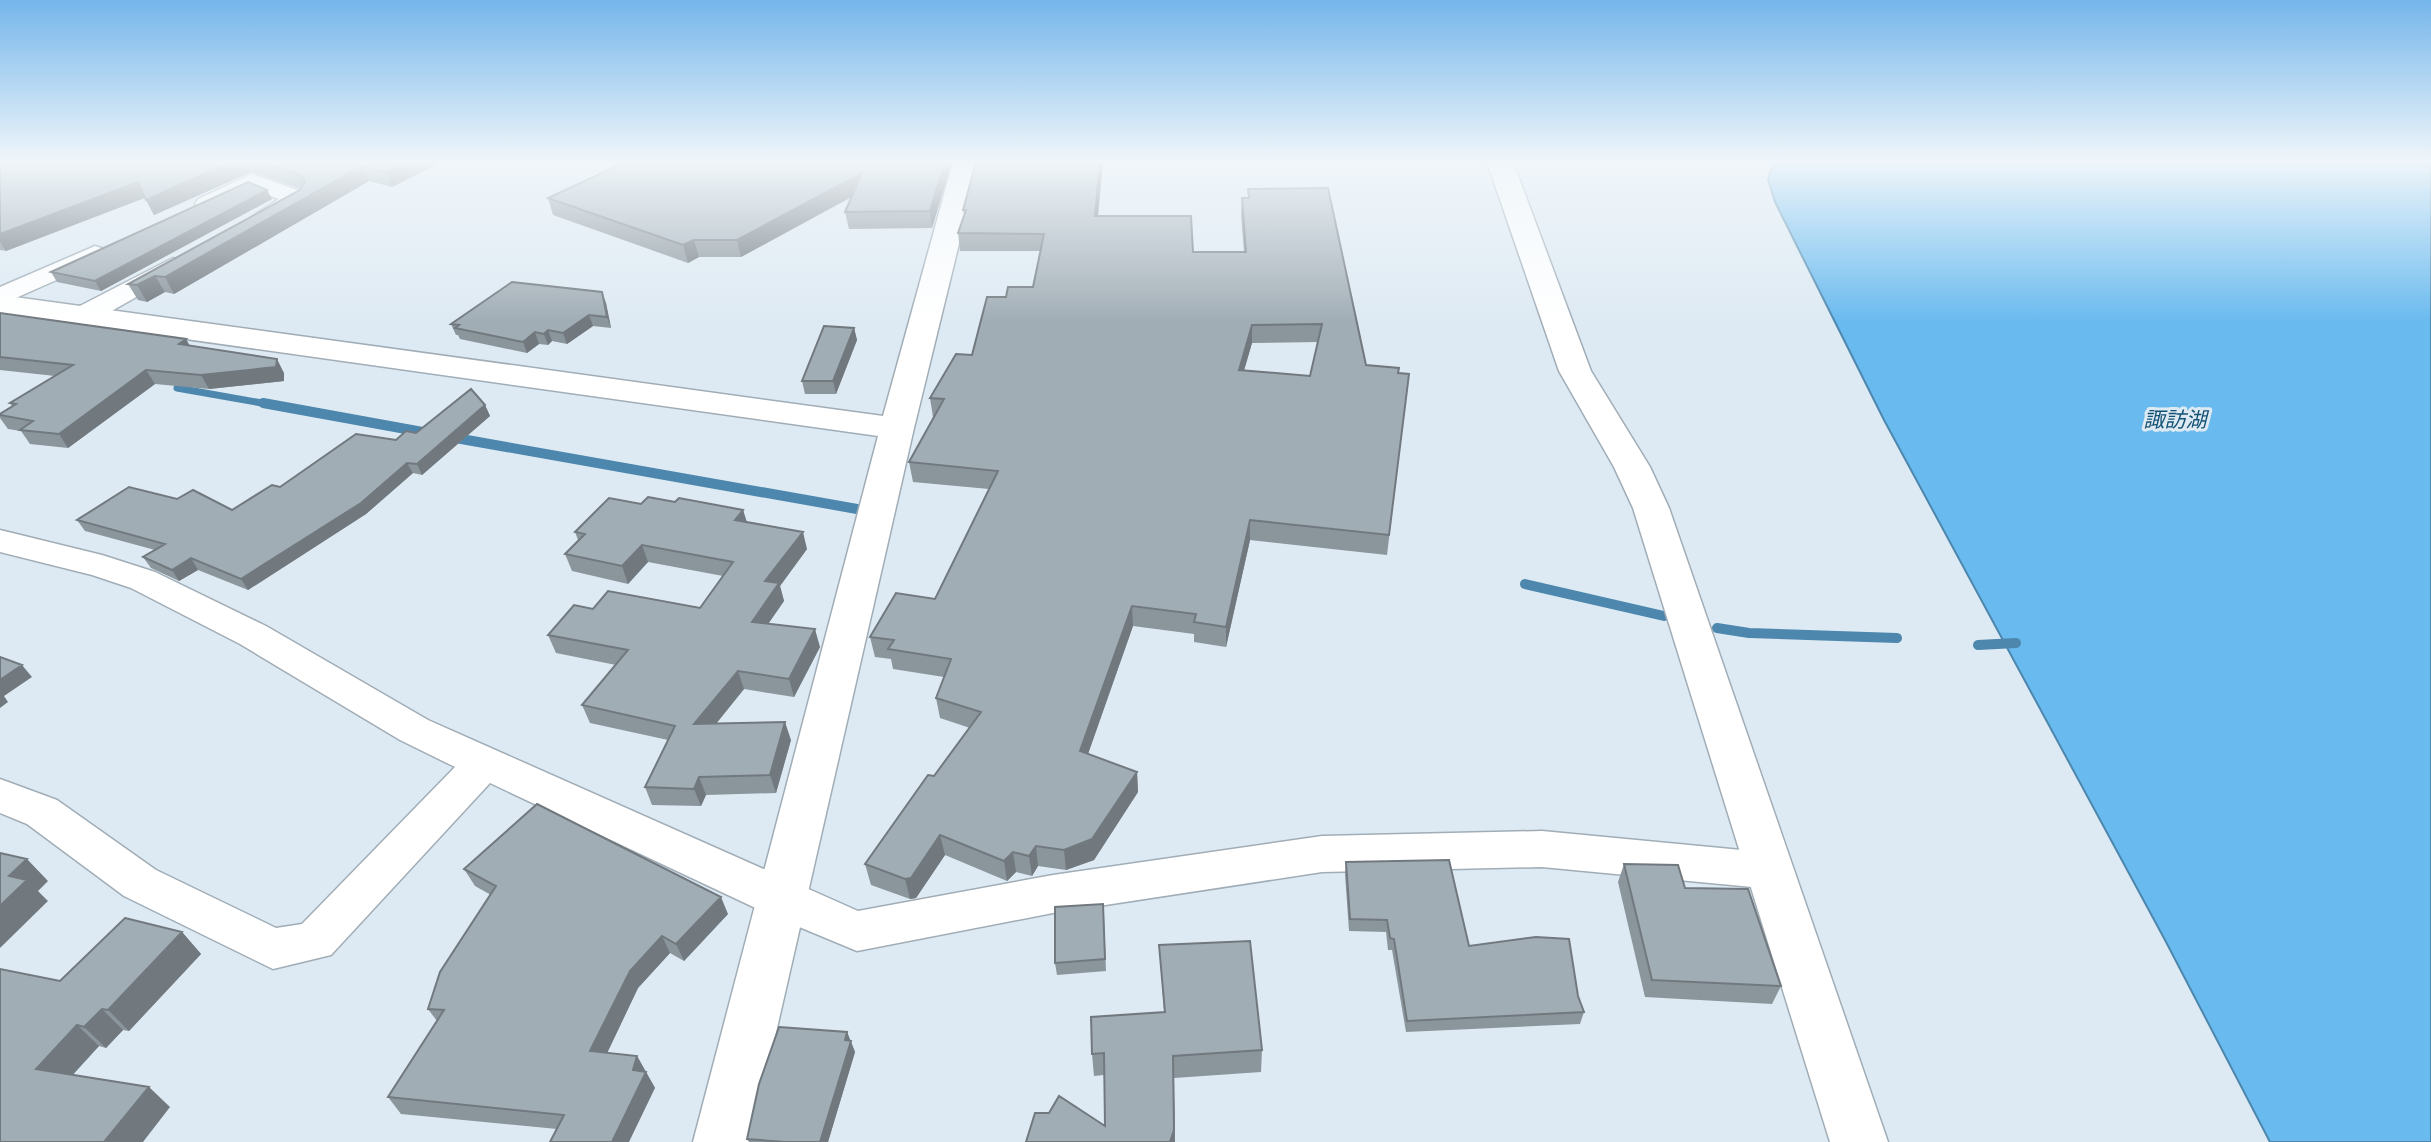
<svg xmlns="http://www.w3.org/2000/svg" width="2431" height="1142" font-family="Cabin,'Noto Sans JP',sans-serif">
	<rect width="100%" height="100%" fill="#deeaf3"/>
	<path fill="#69baef" stroke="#4d87ad" stroke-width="2" d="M1774,162H2431V1142H2270L2165,940L1884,420L1775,202L1768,179Z"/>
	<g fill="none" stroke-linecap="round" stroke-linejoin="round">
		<path stroke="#4d87ad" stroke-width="7" d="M177,388L273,405"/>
		<path stroke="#4d87ad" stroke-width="10" d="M263,403L428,433
			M450,437L857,509
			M1525,584L1664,616
			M1717,628L1749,633L1897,638
			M1978,645L2016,643"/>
		<defs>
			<path id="street" d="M252,174L306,193L310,198L306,203L262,225L253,223L250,218L279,199L253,190L216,209H198L195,204L198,199Z
				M95,246L104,249L108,254L104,259L0,305V287Z
				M173,258L182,261L186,266L182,271L94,321H74L70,315L74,309Z
				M0,530L102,555L155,572L266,626L428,720L858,911L1053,875L1322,836L1542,831L1752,851L1768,856L1774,869L1768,882L1752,887L1542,867L1322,872L1053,913L857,951L768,914L490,783L331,955L273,969L124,896L27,824L0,813V779L57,800L156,870L276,928L302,924L455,767L400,740L240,644L131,588L92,575L0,552Z"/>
			<path id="secondary" d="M953,162H979L914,428L751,1142H693L878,436L0,313V295L883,416Z
				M1487,162H1513L1591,371L1650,467L1669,508L1888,1142H1830L1633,508L1614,467L1559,371Z"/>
		</defs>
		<use href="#street" stroke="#a1adb6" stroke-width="3"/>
		<use href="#secondary" stroke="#a1adb6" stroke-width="3"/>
		<use href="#street" fill="#fff" fill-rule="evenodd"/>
		<use href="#secondary" fill="#fff" fill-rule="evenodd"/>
	</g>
	<path fill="#8a959c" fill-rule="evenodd" d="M0,162H441L392,187L369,181L174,294L165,292L147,302L138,300L128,284L300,190L301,189L251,172L154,215L145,198L6,251L0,250Z
		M952,162L932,228L849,229L845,212L852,197L741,257H699L688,263L553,215L548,198Z
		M976,162H1144L1103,163L1098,216L1193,252H1244L1241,215L1242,198H1248V189L1366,365L1398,373L1409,374L1387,555L1250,540L1226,647L1194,642V634L1133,626L1088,754L1137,772L1138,792L1094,860L1066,870L1038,866L1032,876L1016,872L1007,881L945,855L916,898L910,899L871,885L865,864L934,776L970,728L940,718L936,698L944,677L893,669L891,659L875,657L870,637L935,599L989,489L913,482L909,462L934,417H933L930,398L972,355L1006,297L1033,287L1041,251H960L958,233L964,216L963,210ZM1318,342L1310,376L1244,370L1252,343Z
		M267,190L272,199L101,291L57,282L51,272Z
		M602,292L606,303L611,328L593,326L567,344L552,341L548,345L539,344L527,353L460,339L458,335H456L451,324Z
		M0,313L190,346L284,373V381L209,389L155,384L68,448L30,444L21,431L8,429L0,418V414L12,406L10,403L55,376L0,370Z
		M854,328L857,340L836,394H805L802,381Z
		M485,405L490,416L422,475L413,473L366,514L248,590L198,570L179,581L151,568L143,557L155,550L85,531L77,520L177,499L232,510L280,487Z
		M675,502L743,510L747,522L807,549L780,586L784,601L768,624L820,647L794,697L744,689L716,724L791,740L776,793L706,795L701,806L652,805L645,787L668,740L590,723L582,705L616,665L556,653L548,635L593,609L700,608L723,576L648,562L628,584L572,571L565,554L578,540L575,532Z
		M1346,862L1469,946L1578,996L1584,1012L1580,1024L1406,1032L1392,950H1388L1386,932L1349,931L1345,874Z
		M1624,864L1685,888L1781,986L1772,1004L1645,997L1618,882Z
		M464,869L728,914L684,961L670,953L638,988L607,1053L637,1056L655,1088L557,1129L401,1114L388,1097L437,1021L428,1009L491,895L475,886Z
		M1104,916L1106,971L1057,975L1055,963Z
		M182,932L201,954L129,1031L123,1030L106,1048L99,1046L73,1074L170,1107L0,1142L60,981Z
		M1159,945L1262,1050L1261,1072L1174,1078L1175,1142H1026L1105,1126L1104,1075L1094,1076L1092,1054L1164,1012Z
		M847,1032L855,1052L828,1142H749L747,1139Z"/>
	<path fill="#71797f" d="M231,162H246L251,172L154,215L146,200Z
		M405,162H441L392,187L386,172Z
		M945,162H952L932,228L930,211Z
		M1100,162H1103L1096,234L1095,216Z
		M362,166L369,181L174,294L165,277Z
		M862,173L865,189L741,257L737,240Z
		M138,182L146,197L6,251L0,242V234Z
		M267,190L272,199L101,291L95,281Z
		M694,240L699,257L688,263L683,245Z
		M155,276L165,292L147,302L137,285Z
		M602,292L606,303L611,328L607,317Z
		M589,315L593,326L567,344L563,333Z
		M1252,325V343L1239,388V370Z
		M854,328L857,340L836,394L833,381Z
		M548,330L552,341L548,345L544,334Z
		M535,332L539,344L527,353L523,342Z
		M186,339L194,353L179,344Z
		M277,359L284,373V381L209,389L201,375Z
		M146,370L155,384L68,448L59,434Z
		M485,405L490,416L422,475L417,464Z
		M407,463L413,473L366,514L248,590L241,579Z
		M743,510L748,527L735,520Z
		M1250,520V540L1226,647V627Z
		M803,532L807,549L780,586L784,601L757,640L752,622L765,581Z
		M642,545L648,562L628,584L622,566Z
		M191,558L198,570L179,581L172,570Z
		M1132,606L1133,626L1082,771L1080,751Z
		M815,629L820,647L794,697L789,679Z
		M22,665L32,677L4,696L8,702L0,708V680Z
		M738,671L744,689L701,742L694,724Z
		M785,722L791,740L776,793L770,775Z
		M1137,772L1138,792L1094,860L1066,870L1064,850Z
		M699,777L706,795L701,806L694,789Z
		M940,835L945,855L916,898L910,899L905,879Z
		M1036,846L1038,866L1032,876L1029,856Z
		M1013,852L1016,872L1007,881L1004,861Z
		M27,859L48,881L38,891L48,901L0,948V906L9,876Z
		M721,897L728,914L684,961L676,944Z
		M182,932L201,954L129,1031L108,1010Z
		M662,936L670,953L638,988L600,1068L590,1051L630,971Z
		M102,1009L123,1030L106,1048L84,1027Z
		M77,1025L99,1046L60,1089L36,1069Z
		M847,1032L855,1052L828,1142H820Z
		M637,1056L655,1088L629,1142H611Z
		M1173,1056L1175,1142H1170Z
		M149,1087L170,1107L143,1142H104Z"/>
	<path fill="#a1adb5" stroke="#71797f" stroke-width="2" fill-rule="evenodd" d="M0,162H231L146,200L138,182L0,234Z
		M260,162H405L386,172L362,166L165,277L155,276L137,285L128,284L300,190L305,181L300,175Z
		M625,162H945L930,211L845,212L862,173L737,240H694L683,245L548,198Z
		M976,162H1100L1095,216H1191L1193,252H1246L1242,198H1249L1248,189L1328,188L1366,365L1399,368L1398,373L1409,374L1389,535L1250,520L1226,627L1194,622L1196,614L1132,606L1080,751L1137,772L1092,839L1064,850L1036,846L1029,856L1013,852L1004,861L940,835L911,878L905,879L865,864L928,775L934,776L981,712L936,698L951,659L888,649L894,640L870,637L896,593L935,599L998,471L909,462L944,399L930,398L956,354L972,355L987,297H1006L1008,287H1033L1044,234L958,233L966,210H963ZM1322,324L1310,376L1239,370L1252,325Z
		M248,182L267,190L95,281L51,272Z
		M512,282L602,292L607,317L589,315L563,333L548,330L544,334L535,332L523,342L455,328L459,325L451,324Z
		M0,313L186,339L179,344L277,359L276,367L201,375L146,370L59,434L20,430L33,421L0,415V414L16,404L10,403L73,365L0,357Z
		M824,326L854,328L833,381H802Z
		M471,389L485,405L417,464L407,463L361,503L241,579L191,558L172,570L143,557L165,544L77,520L129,487L177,499L193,490L232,510L272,485L280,487L356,434L396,440L406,431L416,433Z
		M648,497L675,502L679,498L743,510L735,520L803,532L765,581L779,583L752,622L815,629L789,679L738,671L694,724L785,722L770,775L699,777L694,789L645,787L675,726L582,705L628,650L548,635L574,605L593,609L608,591L700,608L733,562L642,545L622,566L565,554L585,534L575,532L609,498L641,504Z
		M0,657L22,665L0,680Z
		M537,804L721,897L676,944L662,936L630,971L590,1051L637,1056L633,1070L646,1072L612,1142H550L564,1115L388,1097L444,1010L428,1009L440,972L496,886L464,869Z
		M0,853L27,859L9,876L27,880L0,906Z
		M1449,860L1469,946L1536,937L1569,939L1578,996L1584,1012L1407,1021L1394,939L1390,938L1387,920L1350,919L1346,862Z
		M1624,864L1678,865L1685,888L1748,889L1781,986L1652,980Z
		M1103,904L1105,959L1055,963V907Z
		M125,918L182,932L108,1010L102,1009L84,1027L77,1025L36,1069L149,1087L104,1142H0V969L60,981Z
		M1250,941L1262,1050L1173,1056L1174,1130L1170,1142H1026L1035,1113H1049L1059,1096L1105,1126L1104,1053L1092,1054L1091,1017L1165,1012L1159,945Z
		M779,1027L847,1032L845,1040L851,1041L820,1142H785L747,1139L759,1084Z"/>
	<linearGradient id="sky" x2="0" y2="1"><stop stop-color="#75b6eb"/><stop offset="0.5" stop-color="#f0f6fa"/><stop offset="1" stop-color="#f0f6fa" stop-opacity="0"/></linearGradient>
	<rect width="2431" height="322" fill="url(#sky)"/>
	<g text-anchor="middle" stroke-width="6" stroke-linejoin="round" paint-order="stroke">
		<g font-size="21" font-style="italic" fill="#135174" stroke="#deeaf3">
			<text x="2175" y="427">諏訪湖</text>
		</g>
	</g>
</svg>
